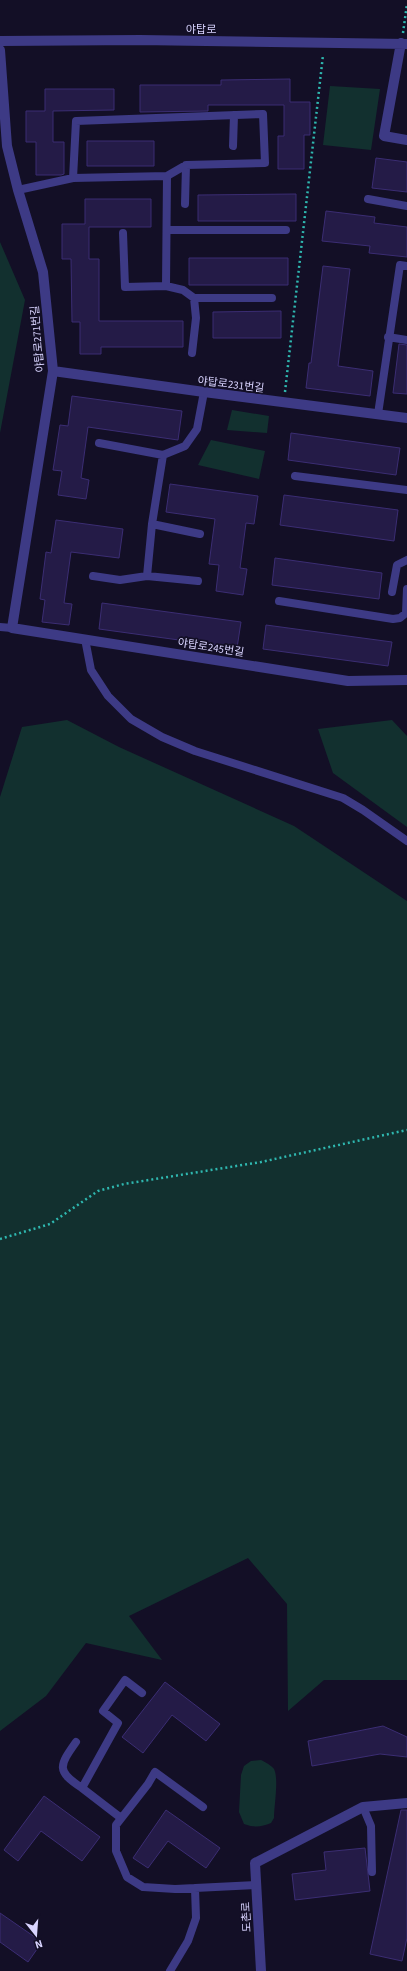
<svg xmlns="http://www.w3.org/2000/svg" width="407" height="1971" font-family="'Source Sans 3','Noto Sans KR',sans-serif">
	<rect width="100%" height="100%" fill="#130f26"/>
	<path fill="#12302f" d="M330,86L380,89L371,150L323,145Z
		M0,242L25,300L0,433Z
		M232,410L269,416L267,433L227,430Z
		M211,440L265,451L259,479L198,465Z
		M67,720L119,747L294,826L407,901V1680H324L288,1711L287,1604L248,1558L129,1616L162,1660L86,1643L46,1696L0,1731V797L22,727Z
		M392,720L407,736V827L333,773L318,729Z
		M261,1760C265,1762 271,1765 274,1769C279,1779 274,1806 274,1818L271,1823C261,1827 255,1828 244,1824L239,1812L241,1775L244,1766L251,1761Z"/>
	<path fill="#241b47" stroke="#3b2d73" d="M290,79V102H310V135H304V169H278V136H284V105H208V111L140,112V85H221V80Z
		M45,89H114V110L53,111V142H64V174L61,175H36V142H26V111H45Z
		M87,141H154V166H87Z
		M376,158L407,162V192L372,188Z
		M296,194V221H198V195Z
		M85,199H151V227H89V259H99V321H183V347H101V354H80V322H72L71,259H62V224H85Z
		M326,211L375,217L374,223L407,227V257L369,253L370,246L322,241Z
		M189,258H288V285H189Z
		M323,266L350,269L338,366L373,371L370,396L306,388L309,363H311Z
		M281,311V338H213V312Z
		M399,344L407,345V394L393,393Z
		M72,396L182,411L178,440L88,427L81,478L89,480L86,499L58,495L62,471L53,470L60,425L68,426Z
		M291,433L400,448L396,475L288,460Z
		M170,484L258,496L254,524L246,523L240,568L247,569L243,595L216,591L219,565L209,564L215,519L166,512Z
		M284,495L398,510L394,541L280,525Z
		M56,520L123,529L119,558L71,552L64,603L72,604L69,625L42,622L45,600L40,599L46,552L51,553Z
		M275,558L382,573L379,599L272,585Z
		M102,603L241,622L237,648L99,629Z
		M266,625L392,642L388,666L263,649Z
		M165,1682L220,1724L206,1741L172,1715L143,1753L122,1737Z
		M383,1726L407,1737V1757L380,1754L312,1766L308,1741Z
		M44,1796L100,1837L82,1861L41,1831L18,1861L4,1850Z
		M166,1810L220,1848L206,1868L168,1841L148,1868L133,1858Z
		M401,1810H407V1938L402,1961L370,1954Z
		M365,1848L370,1891L295,1900L292,1874L326,1870L324,1852Z
		M0,1913L42,1942L28,1962L0,1942Z"/>
	<g fill="none" stroke-linecap="round" stroke-linejoin="round">
		<path stroke="#2fb8b0" stroke-width="2.5" stroke-dasharray="2 3" stroke-linecap="butt" d="M403,33L407,4
			M285,392L323,55
			M0,1239L50,1224L98,1191L124,1184L261,1162L407,1130"/>
		<path stroke="#3d3a85" stroke-width="8" d="M233,146L234,115
			M167,176L166,286L183,290L194,298L196,318L192,353
			M18,190L73,178L167,176L186,165L265,163L263,114L76,121L73,178
			M368,199L407,206
			M185,204L186,165
			M167,230H286
			M123,233L125,287L166,286
			M194,298H272
			M388,337L407,340
			M378,414L400,265L407,266
			M99,443L163,455
			M295,476L407,490
			M152,524L200,534
			M93,576L120,580L147,576
			M198,581L147,576L152,524L163,455L185,446L197,429L204,392
			M392,592L397,565L407,560
			M279,601L393,619L400,618L406,613L407,589
			M0,627L12,628
			M85,639L91,670L108,696L131,719L162,737L195,751L343,798L363,810L407,841
			M76,1742C59,1766 56,1771 82,1788
			M203,1807L155,1772L148,1784L116,1825V1851L127,1877L143,1887L175,1889L256,1885
			M363,1807L371,1826L372,1872
			M121,1818L82,1788L118,1723L103,1711L125,1680L142,1693
			M170,1971L188,1941L196,1918L195,1888"/>
		<path stroke="#3d3a85" stroke-width="10" d="M0,41L140,40L407,44
			M401,43L384,136L407,140
			M0,50L7,146L18,190L43,272L53,371L12,628L348,681L407,680
			M53,371L204,392L407,418
			M261,1971L255,1863L363,1807L407,1803"/>
	</g>
	<g text-anchor="middle" stroke-width="3.5" stroke-linejoin="round" paint-order="stroke">
		<g font-size="11" fill="#d9d4ff" stroke="#130f26">
			<text x="201" y="33">야탑로</text>
			<text transform="translate(37 339) rotate(-95)" y="4">야탑로271번길</text>
			<text transform="translate(231 384) rotate(7)" y="4">야탑로231번길</text>
			<text transform="translate(211 647) rotate(9)" y="4">야탑로245번길</text>
			<text transform="translate(246 1917) rotate(-93)" y="4">도촌로</text>
		</g>
	</g>
	<g transform="translate(36 1935) rotate(163)" stroke="#130f26" stroke-width="3" paint-order="stroke">
	<path d="M0-3L7 15L0 10L-7 15Z" fill="#d9d4ff"/>
	<text y="-6" font-size="11" font-weight="bold" text-anchor="middle" fill="#d9d4ff">N</text>
	</g>
</svg>
